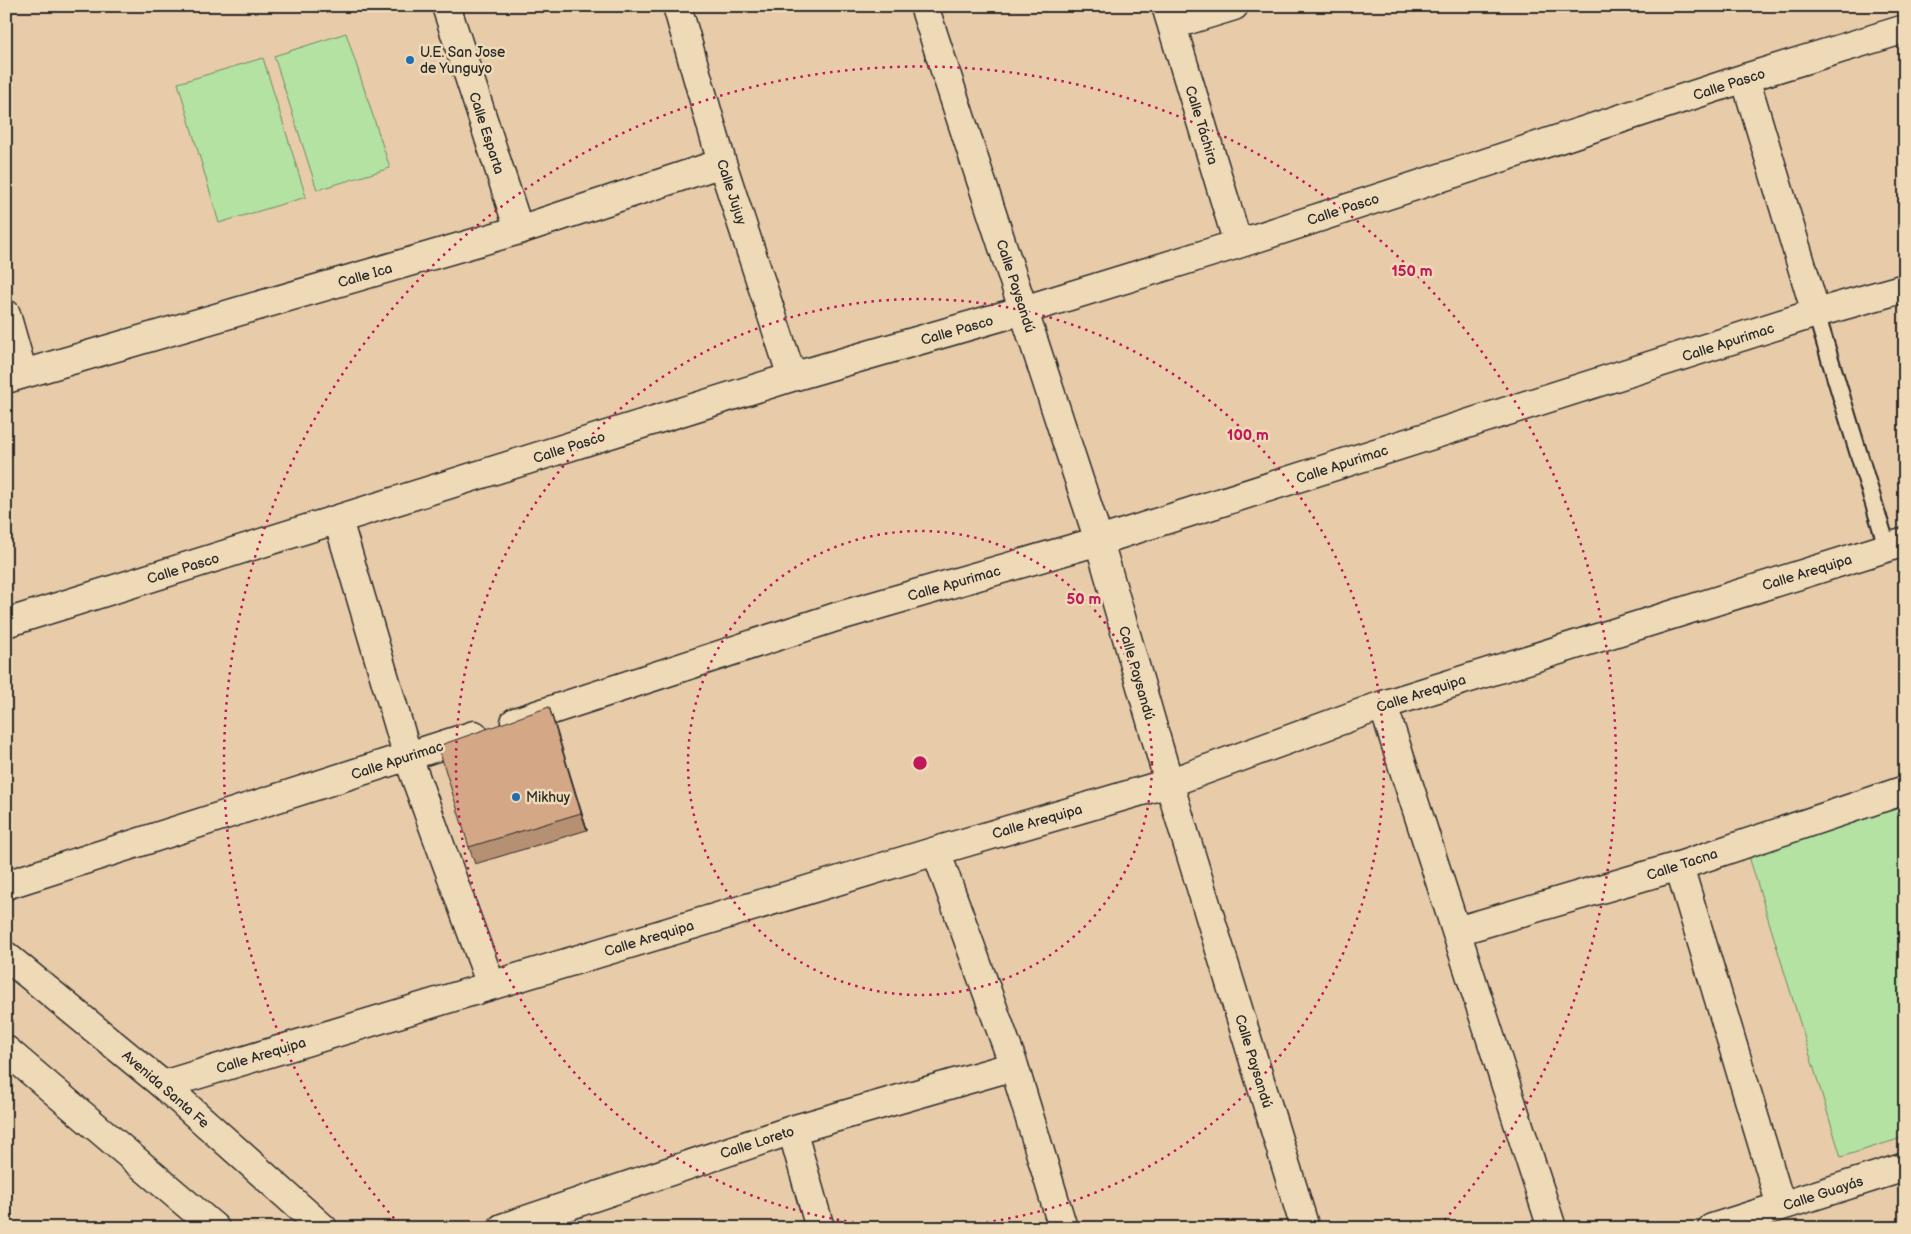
<svg xmlns="http://www.w3.org/2000/svg" width="1911" height="1234" font-family="'Balsamiq Sans',sans-serif">
	<rect width="100%" height="100%" fill="#e8ccaa"/>
	<filter id="ink" filterUnits="userSpaceOnUse"><feTurbulence type="fractalNoise" baseFrequency=".02" numOctaves="2"/><feDisplacementMap in="SourceGraphic" scale="10" xChannelSelector="R" yChannelSelector="G"/><feConvolveMatrix kernelMatrix="1 2 1 2 8 2 1 2 1" color-interpolation-filters="sRGB"/></filter>
	<g filter="url(#ink)">
		<path fill="#b3e2a2" stroke="#6f8666" d="M346,33L390,168L317,190L274,56Z
			M263,58L306,197L219,223L178,83Z
			M1905,806V1137L1841,1157L1748,853Z"/>
		<g fill="none" stroke-linecap="round" stroke-linejoin="round">
			<defs>
				<path id="lane" d="M1816,313L1887,547"/>
				<path id="street" d="M446,6L519,230
					M677,6L722,163L792,377
					M924,6L1099,541L1169,783L1305,1228
					M1166,6L1238,244
					M1172,25L1234,6
					M1745,78L1816,313
					M6,314L23,374
					M6,379L519,230L722,163
					M338,520L408,757L491,985
					M6,623L792,377L1024,310L1238,244L1745,78L1905,29
					M1383,705L1552,1228
					M515,722L836,617L1099,541L1816,313L1905,288
					M936,851L1014,1066L1063,1228
					M1679,866L1781,1206
					M6,885L474,735
					M1457,931L1679,866L1905,790
					M163,1085L936,851L1169,783L1383,705L1905,542
					M792,1130L820,1228
					M502,1228L792,1130L1014,1066
					M1712,1228L1905,1167"/>
				<path id="secondary" d="M6,956L163,1085L323,1228
					M6,1050L215,1228"/>
			</defs>
			<use href="#lane" stroke="#2b2b2b" stroke-width="20"/>
			<use href="#street" stroke="#2b2b2b" stroke-width="31"/>
			<use href="#secondary" stroke="#2b2b2b" stroke-width="31"/>
			<use href="#lane" stroke="#efdab8" stroke-width="16"/>
			<use href="#street" stroke="#efdab8" stroke-width="28"/>
			<use href="#secondary" stroke="#efdab8" stroke-width="28"/>
		</g>
		<path fill="#b69073" stroke="#2b2b2b" d="M549,707L555,725L587,830L475,864L469,847Z"/>
		<path fill="#94755e" stroke="#2b2b2b" d="M549,707L555,725L587,830L581,813Z"/>
		<path fill="#d4a786" stroke="#2b2b2b" d="M549,707L581,813L469,847L438,746Z"/>
	</g>
	<g fill="none" stroke="#c2185b" stroke-width="2.5" stroke-dasharray="2.5 5">
		<circle cx="920" cy="763" r="232"/>
		<circle cx="920" cy="763" r="464"/>
		<path d="M399 1224A696 696 0 1 1 1441 1224"/>
	</g>
	<g fill="#1f6fb2" stroke="#efdab8" stroke-width="2">
		<circle cx="410" cy="60" r="5"/>
		<circle cx="516" cy="797" r="5"/>
	</g>
	<g text-anchor="middle" stroke-width="5" stroke-linejoin="round" paint-order="stroke">
		<g font-size="14" fill="#2b2b2b" stroke="#efdab8" text-anchor="start">
			<text x="420" y="57">U.E. San Jose<tspan x="420" dy="16">de Yunguyo</tspan></text>
			<text x="526" y="802">Mikhuy</text>
		</g>
		<g font-size="14" fill="#2b2b2b" stroke="#efdab8">
			<text transform="translate(1729 84) rotate(-18)" y="5">Calle Pasco</text>
			<text transform="translate(1202 125) rotate(73)" y="5">Calle Táchira</text>
			<text transform="translate(487 133) rotate(72)" y="5">Calle Esparta</text>
			<text transform="translate(732 192) rotate(72)" y="5">Calle Jujuy</text>
			<text transform="translate(1343 209) rotate(-18)" y="5">Calle Pasco</text>
			<text transform="translate(365 275) rotate(-16)" y="5">Calle Ica</text>
			<text transform="translate(1016 286) rotate(72)" y="5">Calle Paysandú</text>
			<text transform="translate(957 330) rotate(-16)" y="5">Calle Pasco</text>
			<text transform="translate(1728 342) rotate(-18)" y="5">Calle Apurimac</text>
			<text transform="translate(569 447) rotate(-18)" y="5">Calle Pasco</text>
			<text transform="translate(1342 464) rotate(-18)" y="5">Calle Apurimac</text>
			<text transform="translate(183 568) rotate(-17)" y="5">Calle Pasco</text>
			<text transform="translate(1807 572) rotate(-17)" y="5">Calle Arequipa</text>
			<text transform="translate(954 583) rotate(-16)" y="5">Calle Apurimac</text>
			<text transform="translate(1137 673) rotate(74)" y="5">Calle Paysandú</text>
			<text transform="translate(1421 693) rotate(-18)" y="5">Calle Arequipa</text>
			<text transform="translate(397 760) rotate(-18)" y="5">Calle Apurimac</text>
			<text transform="translate(1037 821) rotate(-16)" y="5">Calle Arequipa</text>
			<text transform="translate(1682 864) rotate(-18)" y="5">Calle Tacna</text>
			<text transform="translate(649 938) rotate(-17)" y="5">Calle Arequipa</text>
			<text transform="translate(261 1055) rotate(-17)" y="5">Calle Arequipa</text>
			<text transform="translate(1254 1061) rotate(73)" y="5">Calle Paysandú</text>
			<text transform="translate(166 1089) rotate(41)" y="5">Avenida Santa Fe</text>
			<text transform="translate(757 1142) rotate(-18)" y="5">Calle Loreto</text>
			<text transform="translate(1823 1193) rotate(-18)" y="5">Calle Guayás</text>
		</g>
	</g>
	<circle cx="920" cy="763" r="8" fill="#c2185b" stroke="#efdab8" stroke-width="2.5"/>
	<g font-size="15" text-anchor="middle" font-weight="bold" fill="#c2185b" stroke="#efdab8" stroke-width="5" stroke-linejoin="round" paint-order="stroke">
		<text x="1412" y="276">150 m</text>
		<text x="1248" y="440">100 m</text>
		<text x="1084" y="604">50 m</text>
	</g>
	<rect width="1911" height="1234" fill="none" stroke="#efdab8" stroke-width="25"/>
	<rect x="12" y="12" width="1886" height="1209" fill="none" stroke="#2b2b2b" stroke-width="2" filter="url(#ink)"/>
</svg>
